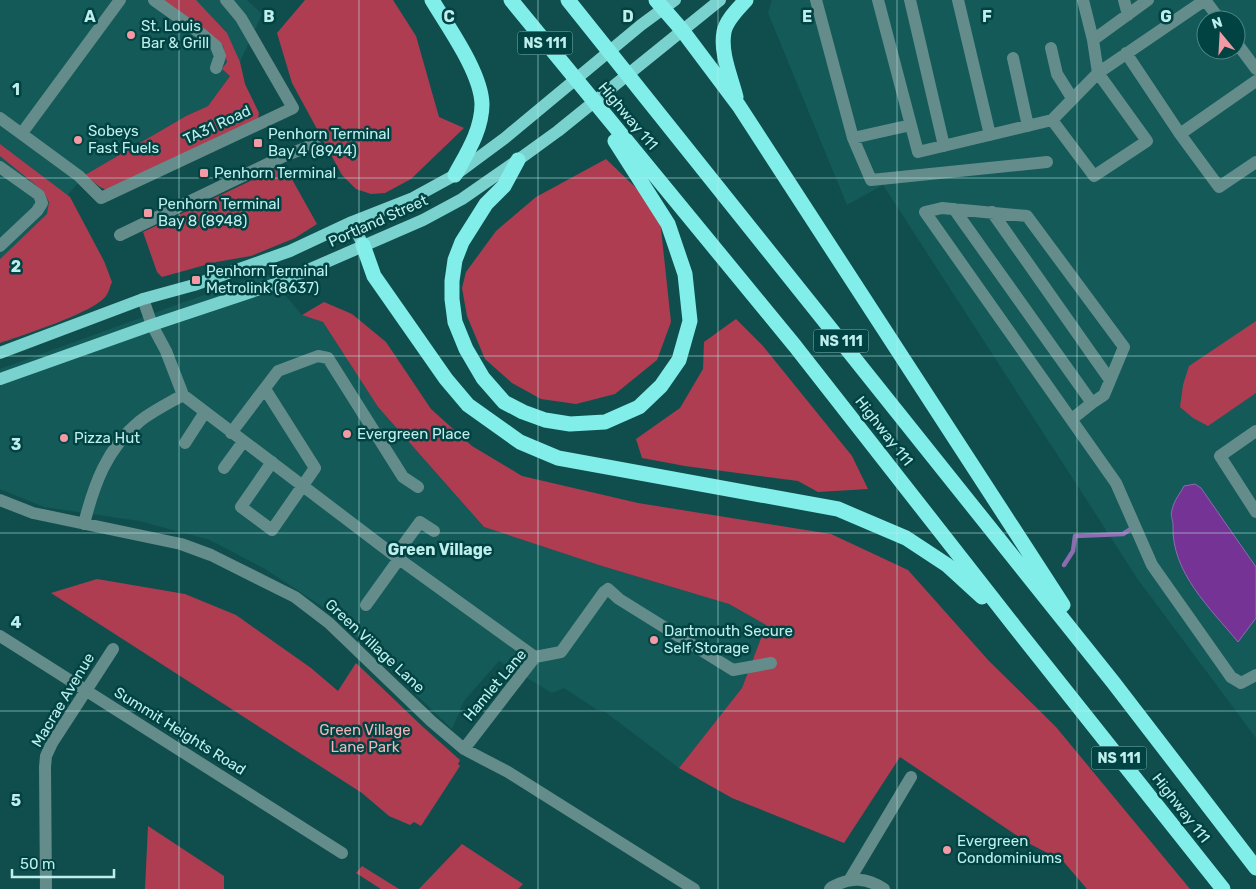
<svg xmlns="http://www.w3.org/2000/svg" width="1256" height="889" font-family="Rubik,sans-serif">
	<rect width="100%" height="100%" fill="#104e4d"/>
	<path fill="#135a58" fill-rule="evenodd" d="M0,0H247L262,14L240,62L208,106L186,116L85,175L65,198L0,259Z
		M772,0H1256V738L1139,581L883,185L847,205L768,13ZM1206,20H1236V50H1206Z
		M267,274L302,315L323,322L378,407L484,527L602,566L729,604L766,625L742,688L679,768L604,711L597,710L564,688L552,693L499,661L464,701L452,729L329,611L265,569L210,540L139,521L44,507L0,489V369L259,275Z"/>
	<path fill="#ae3d52" d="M163,0H196L227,33L240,62L245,84L259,113L257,125L111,192L100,187L85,175L186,116L208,106L230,76L222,69L227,62L223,46Z
		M305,0H393L416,36L439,117L464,128L411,179L385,193L371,194L356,189L342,175L292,83L277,33Z
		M0,144L70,197L104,261L112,282C110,286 109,292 106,296C93,313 23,335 0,343V259L47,214L49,202L43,191L0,156Z
		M606,159L659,210L671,322L657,360L615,394L576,404L541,399L512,383L485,359L467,316L462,288L466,272L496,231L536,197Z
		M284,165L317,224L295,238L251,256L216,262L162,277L157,272L143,232Z
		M324,302L352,314L386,342L431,409L472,446L522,476L638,503L831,534L908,570L989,661L1056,727L1190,889H1087L1063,861L1028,843L900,757L844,843L732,798L679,768L742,688L766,625L729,604L602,566L484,527L378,407L323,322L302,315Z
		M736,319L763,346L852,456L868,489L818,492L798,481L685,466L642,458L636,439L680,408L703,369L704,342Z
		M1256,321V393L1208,426L1193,418L1180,407L1183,385L1189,366Z
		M97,579L185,594L236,615L311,668L338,691L356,663L423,727L460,760L458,764L460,766L421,826L414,822L410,825L389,816L362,793L51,593Z
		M148,826L224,876V889H145Z
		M462,844L523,884L518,889H419Z
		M362,866L399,889H381L356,873Z"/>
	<path fill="#753495" stroke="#8b6caf" d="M1195,484L1201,488L1256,567V618L1238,642C1210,608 1171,572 1173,525C1173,520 1170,515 1172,510C1174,500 1180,494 1184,486Z"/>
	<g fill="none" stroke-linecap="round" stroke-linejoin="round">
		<path stroke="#8b6caf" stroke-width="4.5" d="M1064,565L1073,551L1075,536L1123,534L1134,527"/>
		<path stroke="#638c8b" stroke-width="12" d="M154,0L203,35L216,46L220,56L216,68
			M816,0L853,138L911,125
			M878,0L918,152L1052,120L1094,176L1147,141L1098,73L1093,40L1148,0
			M910,0L944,146
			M958,0L990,135
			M1083,0L1093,40
			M1124,0L1128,15
			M1236,42L1256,69
			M1051,48L1057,74L1072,98
			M1126,53L1180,134L1256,81
			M1013,58L1028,126
			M0,118L79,176L101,198L293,108L241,18L226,0
			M1052,120L1098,73L1205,0L1220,20
			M22,133L120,0
			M1180,134L1219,187L1256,162
			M853,138L871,180L1047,162
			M0,167L39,195L42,203L37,211L0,246
			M954,209L1092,403
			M992,212L1110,380
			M120,235L282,157L315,144
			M143,299L152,325L166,351L183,395L399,559L535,657
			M265,389L315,468L272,530L241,507L272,462
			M1072,419L1092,403L1104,395L1124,347L1027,216L942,208L925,212L1116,483L1152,565L1231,677L1241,683L1256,675
			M1256,431L1220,456L1256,512
			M231,433L278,371L318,356L328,358L403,477L418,487
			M185,443L205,412
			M224,468L243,442
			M0,500L33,513L181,544L211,555L295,597L329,623L431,721L464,749L508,772L694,889
			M84,524C94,484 107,448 140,421C153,411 169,403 183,395
			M366,605L399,559L401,548L420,522L434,531
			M0,636L342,853
			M464,749L535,657L561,652L604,592L608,589L619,599L733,670L771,663
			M850,879L911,777
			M46,889L45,767L46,756L52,743L113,649
			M830,889L832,887C851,877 866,877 884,889"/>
		<path stroke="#7ad2cf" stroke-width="12" d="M352,222L363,245
			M0,353L143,299L194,285L290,251L352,222L413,198L455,175L505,138L641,25L675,0
			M0,379L152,325L278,283L423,220L462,199L518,160L558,131L720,0"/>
		<path stroke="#82eeea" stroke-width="15" d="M432,0C448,27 481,72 482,104C482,130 467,153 455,175
			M511,0L795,346L1015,627L1223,889
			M568,0L1113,682L1256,868
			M656,0L682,30L739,106L1063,605
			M736,97C731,77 720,53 724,32C726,20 738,9 746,0
			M518,160L504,186L486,204L462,242L455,260L452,281V299L455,322L466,349L483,378L504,402L523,412L545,420L570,424L605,422L639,407L661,386L679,360L690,321L685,274L668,224L615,141
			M363,245L374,276L446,379L468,405L520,442L558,458L838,509L906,538L947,565L982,597"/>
	</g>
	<path fill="none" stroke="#beefed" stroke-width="1" stroke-opacity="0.55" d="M179,0V889M359,0V889M538,0V889M718,0V889M897,0V889M1077,0V889M0,178H1256M0,356H1256M0,533H1256M0,711H1256"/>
	<g fill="#f49aa4" stroke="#004342" stroke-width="2">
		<circle cx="131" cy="35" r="5"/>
		<circle cx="78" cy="140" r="5"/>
		<rect x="253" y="138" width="10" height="10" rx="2.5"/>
		<rect x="199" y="168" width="10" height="10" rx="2.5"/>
		<rect x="143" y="208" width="10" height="10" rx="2.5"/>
		<rect x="191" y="275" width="10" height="10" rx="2.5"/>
		<circle cx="347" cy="434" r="5"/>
		<circle cx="64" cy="438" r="5"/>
		<circle cx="654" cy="640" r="5"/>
		<circle cx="947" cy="850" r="5"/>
	</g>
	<g text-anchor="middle" stroke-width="5" stroke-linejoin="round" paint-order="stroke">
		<g fill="#004342" stroke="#85bbba" stroke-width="1">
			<rect x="517.5" y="31.5" width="55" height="23" rx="4"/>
			<rect x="813.5" y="329.5" width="55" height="23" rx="4"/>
			<rect x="1091.5" y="746.5" width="55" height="23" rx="4"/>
		</g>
		<g font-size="14" font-weight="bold" fill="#beefed">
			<text x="545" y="48">NS 111</text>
			<text x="841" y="346">NS 111</text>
			<text x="1119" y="763">NS 111</text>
		</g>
		<g font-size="15" fill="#beefed" stroke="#004342" text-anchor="start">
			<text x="141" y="31">St. Louis<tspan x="141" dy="17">Bar &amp; Grill</tspan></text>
			<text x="88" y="136">Sobeys<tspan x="88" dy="17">Fast Fuels</tspan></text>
			<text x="268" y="139">Penhorn Terminal<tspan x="268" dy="17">Bay 4 (8944)</tspan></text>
			<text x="214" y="178">Penhorn Terminal</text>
			<text x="158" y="209">Penhorn Terminal<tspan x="158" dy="17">Bay 8 (8948)</tspan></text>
			<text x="206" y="276">Penhorn Terminal<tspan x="206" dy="17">Metrolink (8637)</tspan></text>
			<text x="357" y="439">Evergreen Place</text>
			<text x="74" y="443">Pizza Hut</text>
			<text x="664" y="636">Dartmouth Secure<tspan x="664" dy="17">Self Storage</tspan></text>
			<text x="957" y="846">Evergreen<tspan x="957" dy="17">Condominiums</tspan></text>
		</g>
		<g font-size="15" fill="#beefed" stroke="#004342">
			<text transform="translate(628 116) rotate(50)" y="5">Highway 111</text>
			<text transform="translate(217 125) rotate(-25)" y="5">TA31 Road</text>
			<text transform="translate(378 221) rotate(-24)" y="5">Portland Street</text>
			<text transform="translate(884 431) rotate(52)" y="5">Highway 111</text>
			<text transform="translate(375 646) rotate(43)" y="5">Green Village Lane</text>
			<text transform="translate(495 685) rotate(-50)" y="5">Hamlet Lane</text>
			<text transform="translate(63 700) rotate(-59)" y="5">Macrae Avenue</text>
			<text transform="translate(180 731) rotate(32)" y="5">Summit Heights Road</text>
			<text transform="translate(1181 808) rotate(52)" y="5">Highway 111</text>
		</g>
		<g font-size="15" fill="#f3b3b9" stroke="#004342">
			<text x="365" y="735">Green Village<tspan x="365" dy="17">Lane Park</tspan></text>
		</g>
		<g font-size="16" font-weight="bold" fill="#beefed" stroke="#004342">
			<text x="440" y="555">Green Village</text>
		</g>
	</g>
	<g font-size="16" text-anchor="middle" font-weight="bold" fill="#beefed" stroke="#004342" stroke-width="5" stroke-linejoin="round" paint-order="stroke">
		<text x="90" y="22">A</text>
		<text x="269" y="22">B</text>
		<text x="449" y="22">C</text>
		<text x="628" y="22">D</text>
		<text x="807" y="22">E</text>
		<text x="987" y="22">F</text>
		<text x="1166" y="22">G</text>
		<text x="16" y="95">1</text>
		<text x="16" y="272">2</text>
		<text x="16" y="450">3</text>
		<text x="16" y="628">4</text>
		<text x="16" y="806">5</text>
	</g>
	<g transform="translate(1221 35) rotate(342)"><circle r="24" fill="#004342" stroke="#4c8886"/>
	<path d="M0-4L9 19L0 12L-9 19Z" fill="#f49aa4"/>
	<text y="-8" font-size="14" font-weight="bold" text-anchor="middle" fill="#beefed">N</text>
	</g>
	<path d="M12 869v8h102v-8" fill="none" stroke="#beefed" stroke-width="2.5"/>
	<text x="20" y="869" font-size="15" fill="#beefed" stroke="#004342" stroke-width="4" paint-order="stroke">50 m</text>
</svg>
